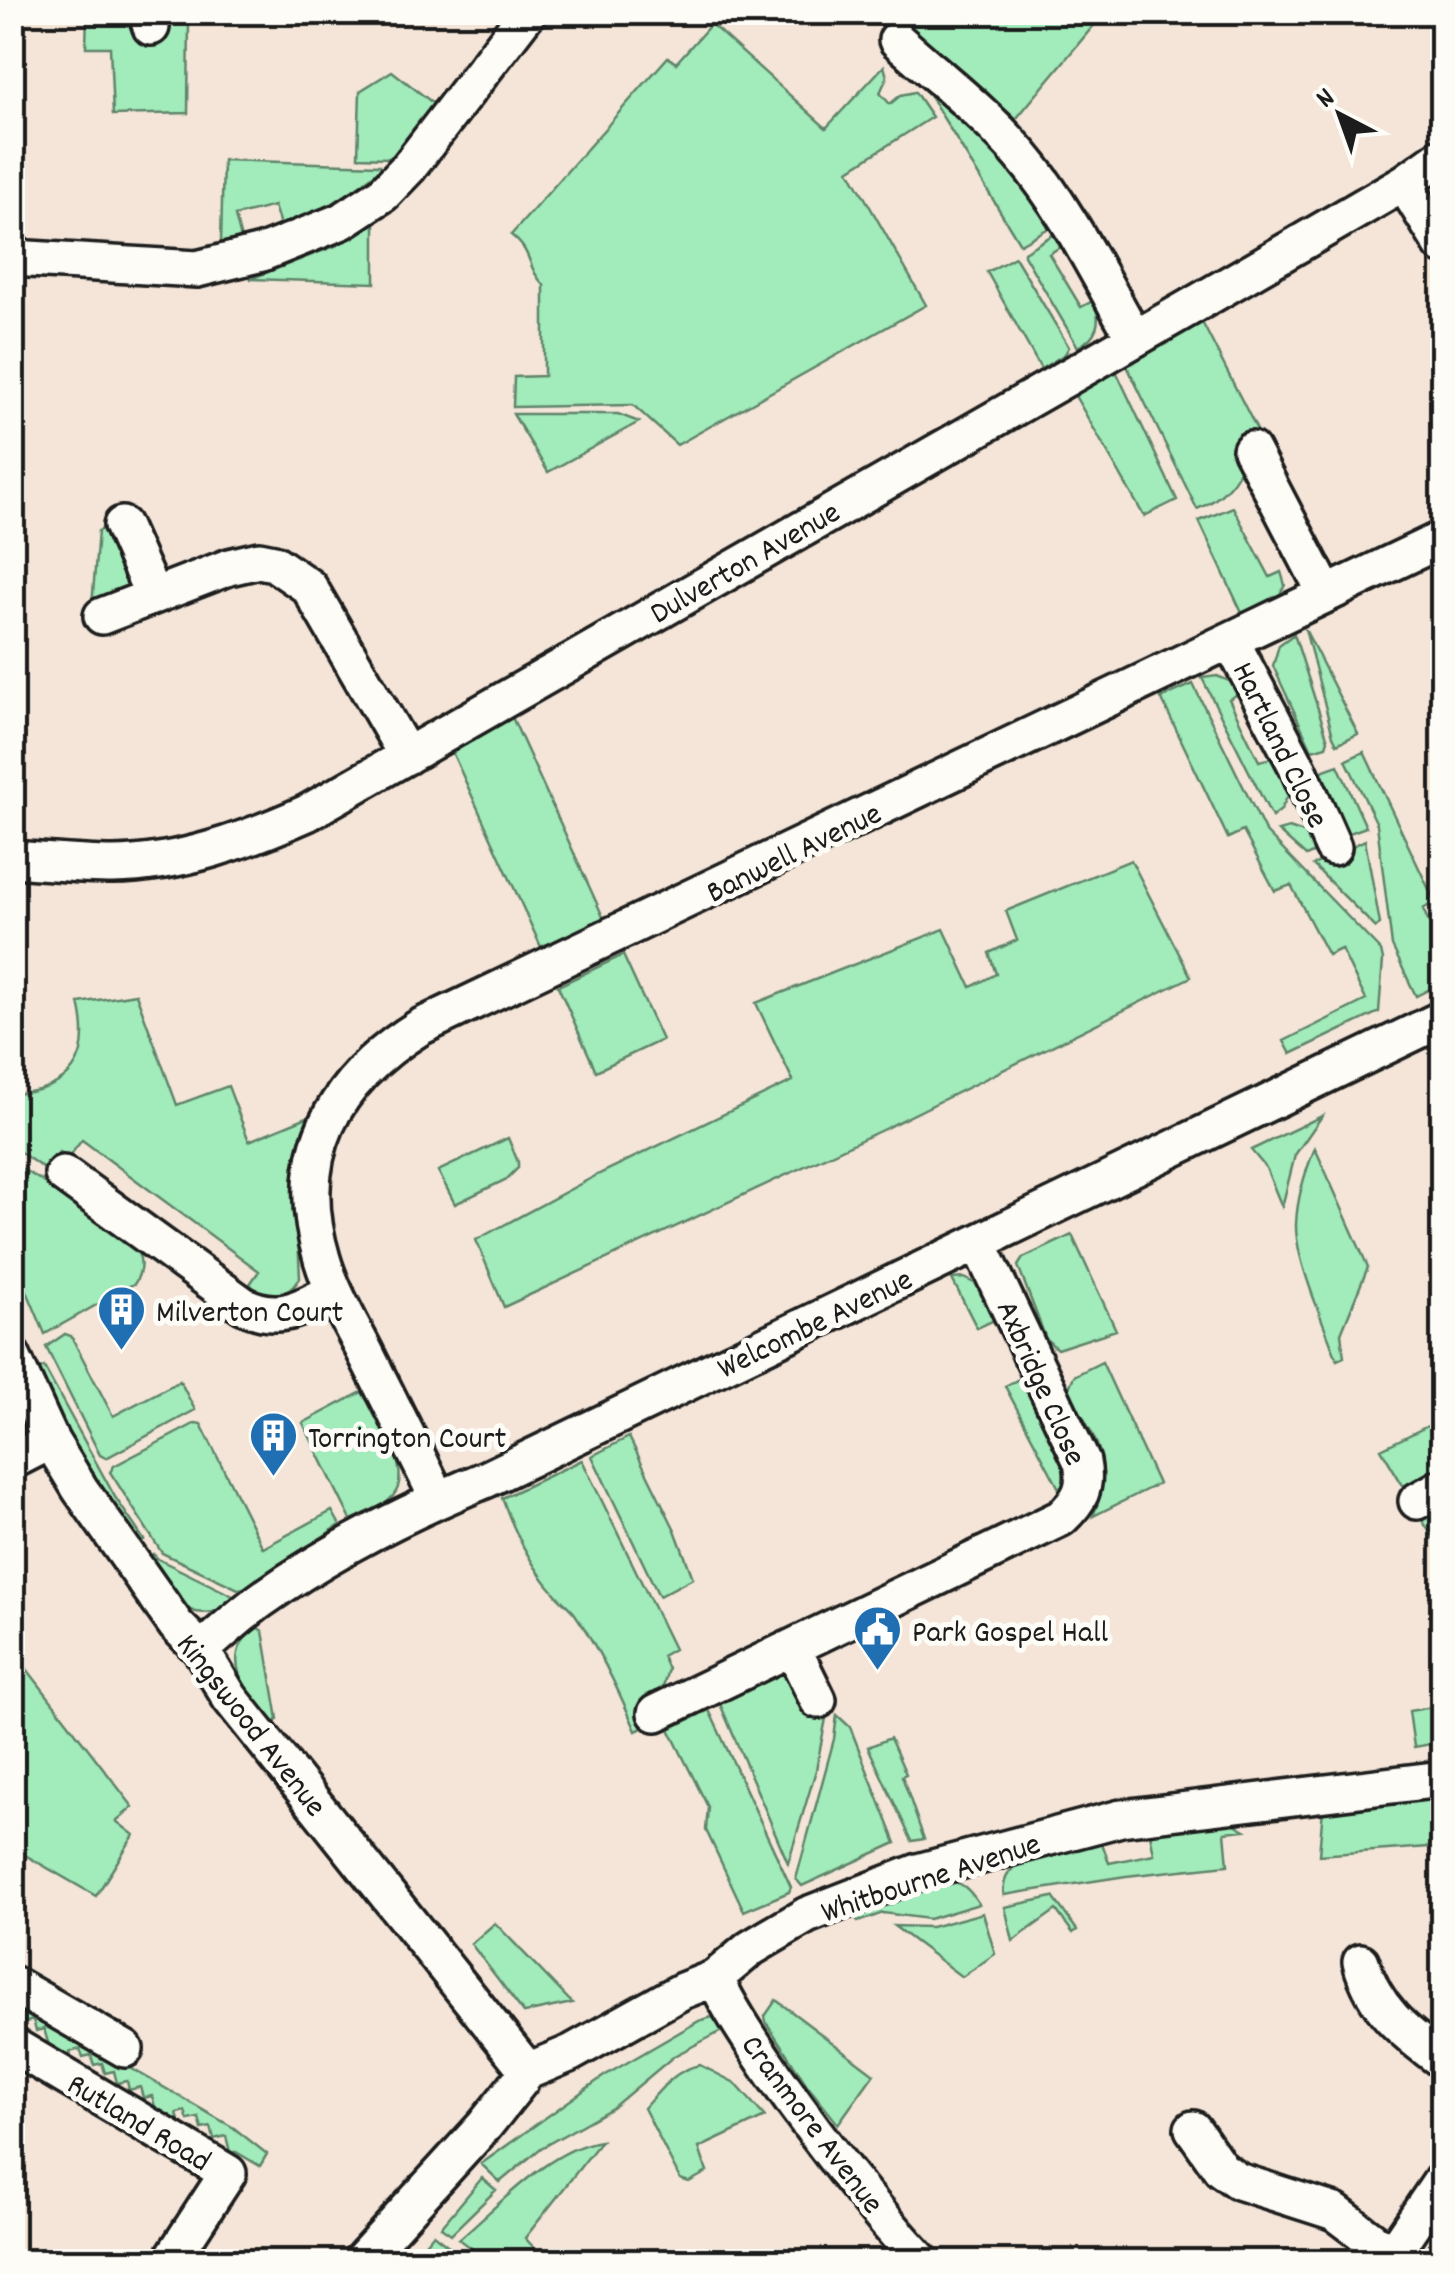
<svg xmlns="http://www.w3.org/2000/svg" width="1455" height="2274" font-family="Dekko,sans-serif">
	<rect width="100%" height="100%" fill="#f4e5d8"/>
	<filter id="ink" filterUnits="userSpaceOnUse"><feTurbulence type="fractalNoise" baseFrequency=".01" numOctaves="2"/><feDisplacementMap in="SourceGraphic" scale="20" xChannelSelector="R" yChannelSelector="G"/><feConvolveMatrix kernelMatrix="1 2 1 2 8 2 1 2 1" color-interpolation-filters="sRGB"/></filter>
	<g filter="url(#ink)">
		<path fill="#a2ebba" stroke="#5f846b" stroke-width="2.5" d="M87,13H135L143,35L174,25L170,13H194L196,18H189L188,113L113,115L110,47H86Z
			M893,13L1104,12V13L1016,119Z
			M711,24L826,128L884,66L887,77L880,93L890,104L901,95L915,92L932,117L849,170L926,305L677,445L633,405L513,407L514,377L544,376V285C526,267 534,253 511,235L668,57L676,63Z
			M392,71L434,104L394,155L389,158L358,157L360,91Z
			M927,91L964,117L1058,223L1020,244Z
			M223,160L380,165L381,169L330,208L281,228L274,206L235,216L241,239L221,243Z
			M375,219V283L250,279L338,245Z
			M1061,230L1068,242L1049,254L1081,307L1093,301C1103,321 1097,337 1078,347L1024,255V252Z
			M1015,257L1069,347L1065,354L1041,369L987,272Z
			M1202,322L1258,432L1238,442L1245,457C1239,481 1220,500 1197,509L1127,366Z
			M1116,371L1177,500L1144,516L1074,394Z
			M513,414H618L639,422L548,472Z
			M1233,507L1270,577L1281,572L1285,585L1280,594L1242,613L1199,521Z
			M107,527L132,592L92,606L98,531Z
			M1305,629L1358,734L1337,744L1333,736Z
			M1294,634L1328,740L1326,746L1312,750L1273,666L1279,645Z
			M1217,676L1232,682L1242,692L1229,699L1259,761L1281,756L1290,791L1281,810L1272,817L1202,678Z
			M1193,684L1265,831L1381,951L1383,960L1379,1012L1291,1054L1284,1041L1366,1000L1341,949L1328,955L1291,885L1275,891L1243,831L1228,838L1161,698Z
			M512,717L604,919L541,947L452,752Z
			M1364,752L1435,902L1423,909L1442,952V983L1416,996L1392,946L1377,824L1346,760Z
			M1338,765L1366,827L1344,835L1318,777L1324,770Z
			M1289,828L1307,834L1324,848L1306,856L1278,831Z
			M1365,840L1380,924L1376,928L1313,865Z
			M1131,860L1191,977L882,1130L504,1307L476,1240L597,1175L793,1081L756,1003L944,929L971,987L996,974L989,953L1017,940L1006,911Z
			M623,955L662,1040L596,1071L558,986Z
			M136,994L177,1105L228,1086L249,1141L312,1115L295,1172L300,1278C288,1298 266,1301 250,1284L259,1271L82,1140L68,1158L59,1152L47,1171L13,1147V1094C71,1090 93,1061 79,1003Z
			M1322,1116L1295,1155L1282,1207L1266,1168L1251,1150Z
			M508,1138L518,1162V1168L507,1179L455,1204L438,1171Z
			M1315,1148L1368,1267L1341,1333L1344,1357L1337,1360C1325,1325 1295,1260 1296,1224C1297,1198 1305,1172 1315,1148Z
			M12,1163C33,1175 131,1236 138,1253C143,1263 140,1274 135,1283L45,1334L13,1258Z
			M1072,1235L1116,1330L1057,1349L1046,1339L1018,1266L1023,1258Z
			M964,1278L983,1287L1001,1317L977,1328L952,1279Z
			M65,1334L71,1336L113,1416L180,1381L195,1410L106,1458L100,1455L46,1347Z
			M1102,1362L1158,1484L1093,1516C1117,1461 1094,1439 1068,1390L1074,1376Z
			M44,1367L115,1497L144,1540L137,1545C97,1491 64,1433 36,1372Z
			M1029,1374L1072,1463L1064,1498L1005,1386Z
			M362,1392C376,1416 415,1470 393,1496C383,1508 366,1513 351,1520L303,1423Z
			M1442,1419V1474L1408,1494L1381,1449Z
			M196,1423L201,1424L263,1548L332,1511L340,1525L246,1588L238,1589L162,1553L110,1472L114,1466Z
			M629,1437L675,1530L693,1578L659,1596L592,1456Z
			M582,1460L674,1649L662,1656L668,1669L653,1723L636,1731C619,1691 600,1650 575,1614C569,1606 560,1600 554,1592C530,1565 514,1531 502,1498Z
			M1431,1509H1442V1536L1435,1540L1418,1514Z
			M153,1554L158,1559L241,1600C186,1632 178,1600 146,1559Z
			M256,1627L263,1631L278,1719L273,1725C250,1696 215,1659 256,1627Z
			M17,1656L133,1807L116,1821L134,1835L96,1896L13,1848L12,1661Z
			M772,1672C793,1672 812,1691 829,1703L816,1770L788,1863L718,1699Z
			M1442,1700V1742L1414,1747L1409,1711L1427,1708Z
			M709,1710L791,1887L789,1892L744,1911L706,1830L708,1807L669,1729Z
			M837,1715L850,1727L896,1843L802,1886L796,1879L834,1739Z
			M890,1738L906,1774L902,1776L924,1839L912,1841L868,1747Z
			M1442,1793V1846L1319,1855L1323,1808Z
			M1226,1819L1245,1830L1225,1832L1228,1865L1126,1876L1004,1895C998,1851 1069,1848 1101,1840L1109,1863L1154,1854L1149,1829Z
			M946,1881C962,1881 970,1890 979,1904L929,1919L883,1913L858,1922L854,1914Z
			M1053,1897L1077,1930L1073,1933L1056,1910L1013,1941L1005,1907Z
			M983,1913L995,1954L962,1977L894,1926L931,1927Z
			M495,1923L572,2003L524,2013L471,1944Z
			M13,2000L234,2128L267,2154L260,2166L236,2152H230L226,2136L214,2139L211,2127L202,2129L199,2118L188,2120L185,2111L177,2113L182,2132L158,2118L152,2096L143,2098L140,2087L129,2090L127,2081L117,2083L114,2071L105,2073L102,2063L94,2065L91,2055L83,2057L80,2049L70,2052L74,2070L52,2056L44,2029L36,2031L33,2020L24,2023L21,2013L13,2015Z
			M776,2000L874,2074L838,2124L807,2085L766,2022L765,2016Z
			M712,2017L724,2030L674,2056L612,2108L541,2148L500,2182L481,2164L604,2076L699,2021Z
			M700,2065L735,2083L765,2117L699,2148L707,2172L689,2182L680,2179L644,2108C661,2089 674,2070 700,2065Z
			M601,2141L525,2238L539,2253L536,2261H489L459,2239C498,2206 550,2148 601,2141Z
			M482,2178L496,2190L451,2234L441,2227Z
			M433,2234L468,2261H410Z"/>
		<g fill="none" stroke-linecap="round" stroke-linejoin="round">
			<defs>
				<path id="minor" d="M146,12L151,27
					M897,40C938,77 985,113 1021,155C1067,209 1099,276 1134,337
					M1404,183L1442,245
					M12,258L197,269L262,253L342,221L383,194L409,167L528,12
					M1251,450L1326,594
					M122,525L153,595
					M102,616L229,567L259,560L274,563L309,587L407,756
					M1231,641L1298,768L1333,847
					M12,859C46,861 80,865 113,865C182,864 246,840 307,813L1199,302L1404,183L1442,156
					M63,1174L243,1305C280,1323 300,1308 334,1291
					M12,1356L51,1441L80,1489L176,1625L201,1650L230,1698L528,2071
					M12,1461L51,1441
					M438,1499C415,1451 391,1404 367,1356C351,1324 332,1293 322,1259C291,1155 332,1082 420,1027L1442,539
					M1417,1501L1442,1487
					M793,1649L818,1700
					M201,1650C220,1634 240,1615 261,1600C330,1551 409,1511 487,1479L1442,1019
					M656,1713L1061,1518C1080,1500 1087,1488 1082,1462L979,1244
					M1361,1962C1374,2009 1404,2032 1442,2060
					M715,1978C732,2014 754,2045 776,2078C821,2142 869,2205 922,2262
					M12,1984L125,2049
					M12,2045L228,2173L170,2262
					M1193,2129L1221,2169L1238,2181L1335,2212L1401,2262
					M1392,2254L1442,2180
					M360,2262L485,2125L528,2071L571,2053L682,1991L715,1978L751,1948L807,1915L918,1872L1121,1818L1442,1779"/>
			</defs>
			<use href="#minor" stroke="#1c1c1c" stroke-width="42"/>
			<use href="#minor" stroke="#fdfcf7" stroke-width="35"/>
		</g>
	</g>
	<defs>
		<symbol id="building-pin" viewBox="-11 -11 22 30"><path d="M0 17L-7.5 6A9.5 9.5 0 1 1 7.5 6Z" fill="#1f6fb2" stroke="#fdfcf7"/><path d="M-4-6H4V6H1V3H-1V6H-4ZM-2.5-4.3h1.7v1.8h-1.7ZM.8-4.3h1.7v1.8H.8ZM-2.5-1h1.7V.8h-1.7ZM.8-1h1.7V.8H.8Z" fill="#fff"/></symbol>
		<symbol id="civic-pin" viewBox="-11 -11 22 30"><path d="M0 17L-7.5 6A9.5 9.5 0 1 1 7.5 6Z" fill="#1f6fb2" stroke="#fdfcf7"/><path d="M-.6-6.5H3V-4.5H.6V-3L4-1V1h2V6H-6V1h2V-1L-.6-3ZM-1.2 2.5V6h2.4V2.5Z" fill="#fff"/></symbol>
	</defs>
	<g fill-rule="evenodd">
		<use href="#building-pin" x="94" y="1282" width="55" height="75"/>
		<use href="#building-pin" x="246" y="1408" width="55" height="75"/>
		<use href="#civic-pin" x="850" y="1602" width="55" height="75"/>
	</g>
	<g text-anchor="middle" stroke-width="10" stroke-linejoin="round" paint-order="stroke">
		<g font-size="32" fill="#1c1c1c" stroke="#fdfcf7">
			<text transform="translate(744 561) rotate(-30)" y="11">Dulverton Avenue</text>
			<text transform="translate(1282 744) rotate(64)" y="11">Hartland Close</text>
			<text transform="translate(793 851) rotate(-26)" y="11">Banwell Avenue</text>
			<text transform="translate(814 1322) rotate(-26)" y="11">Welcombe Avenue</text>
			<text transform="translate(1043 1382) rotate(66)" y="11">Axbridge Close</text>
			<text transform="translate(253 1724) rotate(52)" y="11">Kingswood Avenue</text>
			<text transform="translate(930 1876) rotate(-18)" y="11">Whitbourne Avenue</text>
			<text transform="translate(140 2121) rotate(31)" y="11">Rutland Road</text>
			<text transform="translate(814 2123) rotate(53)" y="11">Cranmore Avenue</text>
		</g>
		<g font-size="32" fill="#1c1c1c" stroke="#fdfcf7" text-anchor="start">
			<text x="156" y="1321">Milverton Court</text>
			<text x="308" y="1447">Torrington Court</text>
			<text x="912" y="1641">Park Gospel Hall</text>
		</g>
	</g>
	<rect width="1455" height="2274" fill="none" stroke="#fdfcf7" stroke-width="50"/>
	<rect x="25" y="25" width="1405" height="2224" fill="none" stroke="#1c1c1c" stroke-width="4" filter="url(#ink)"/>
	<g transform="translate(1340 115) rotate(319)" stroke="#fdfcf7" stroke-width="8" paint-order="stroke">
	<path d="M0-8L18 38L0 25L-18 38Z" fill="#1c1c1c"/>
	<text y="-15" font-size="28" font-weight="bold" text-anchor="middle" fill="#1c1c1c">N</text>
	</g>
</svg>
